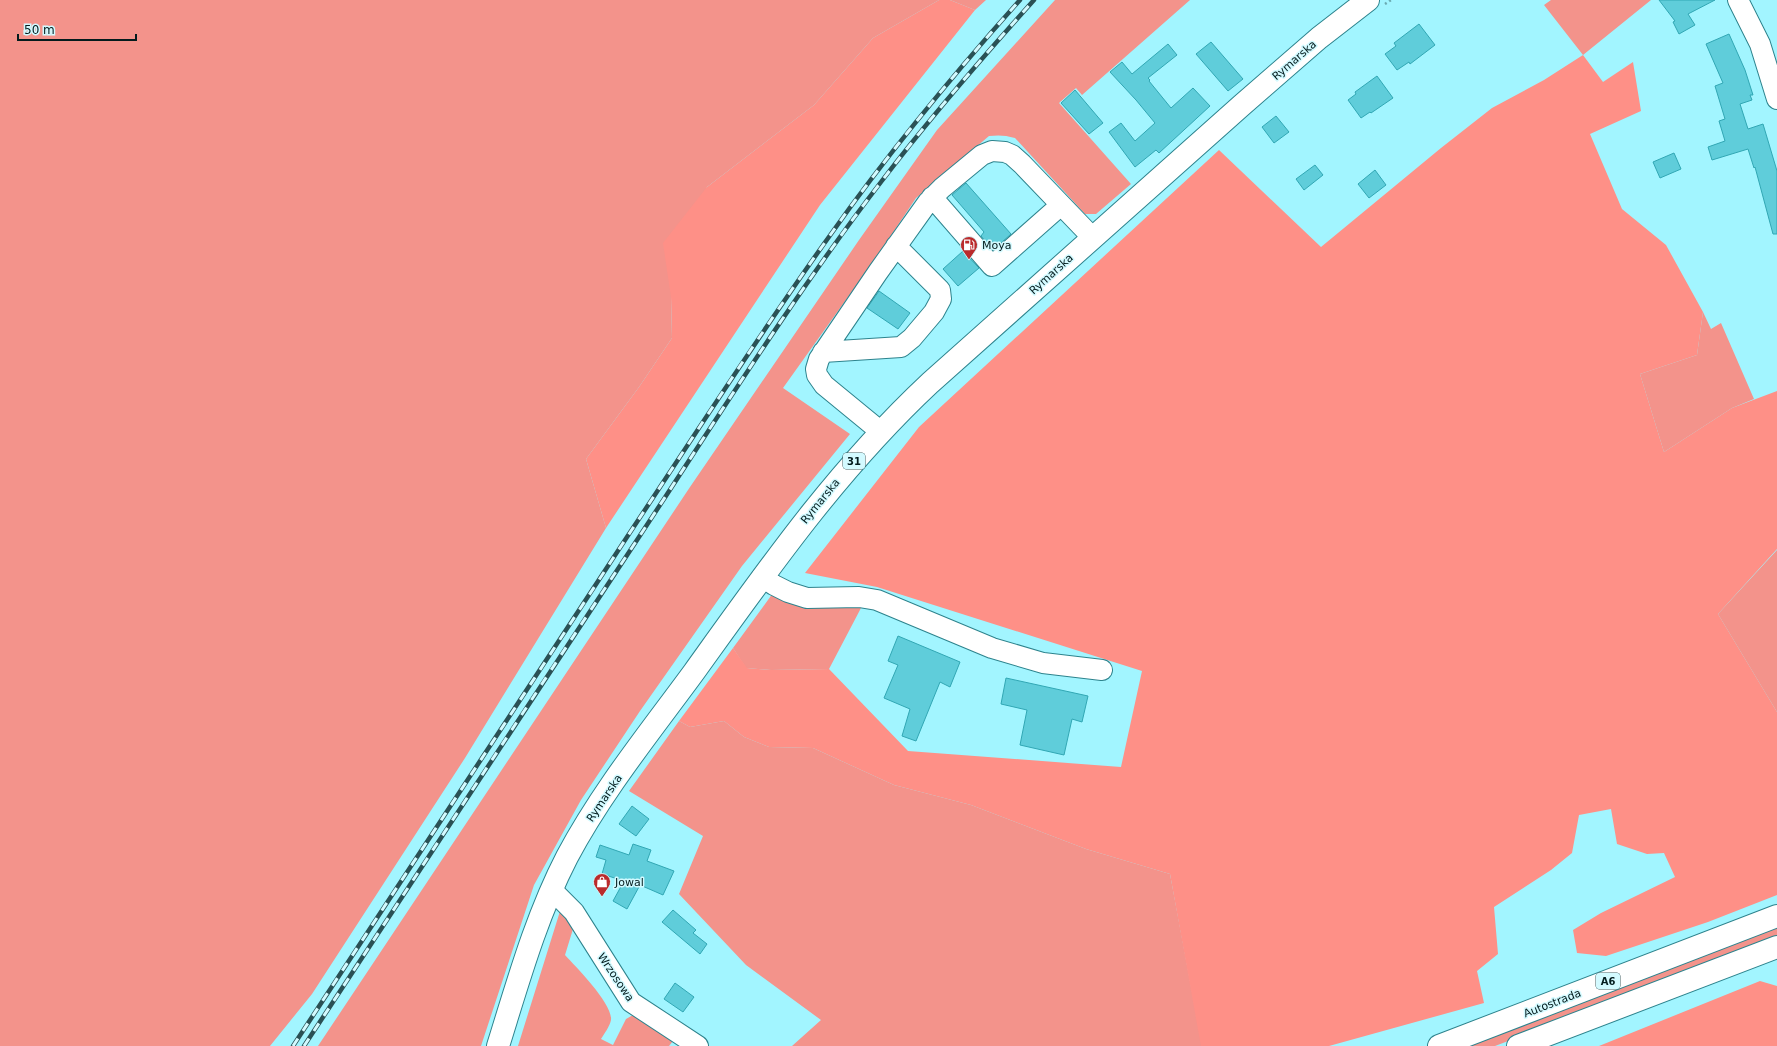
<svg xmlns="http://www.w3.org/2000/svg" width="1777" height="1046" font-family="'DejaVu Sans',sans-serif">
	<rect width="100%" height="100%" fill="#a2f5ff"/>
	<path fill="#f3938b" d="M0,0H939L873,38L814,105L707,187L671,297L672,338L639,387L586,459L606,528L465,758L312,994L270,1046H0Z
		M950,0H986L975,10Z
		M1055,0H1190L1082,95L1076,88L1059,103L1131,184L1096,214H1085L1015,138C1005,135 998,135 989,136L916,198L878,255L783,388L850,434L742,566L640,711L581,800L534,885L481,1046H318L690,487L859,240L937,130Z
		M1551,0H1651L1583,55L1544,5Z
		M1703,312L1711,329L1721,323L1754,399L1732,408L1664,452L1640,374L1697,355Z
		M1777,550V712L1718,614Z
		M773,593L861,608L829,669L771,670L746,668L733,648Z
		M679,721L690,727L724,721L744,737L769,747L813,748L894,785L971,805L1086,849L1170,874L1202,1046H792L821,1020L746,965L679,894L703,836L629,791Z
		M561,908L573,929L565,955C576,967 613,1004 611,1020C610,1026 604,1034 601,1039L613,1045L626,1019L633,1015L642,1018L673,1041L669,1046H518Z
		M1777,926V938L1495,1046H1465Z"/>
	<path fill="#fe9087" d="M939,0H950L975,10L820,205L606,528L586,459L639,387L672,338L671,297L663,243L707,187L814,105L873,38Z
		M1583,55L1603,82L1633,62L1641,111L1590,134L1622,209L1666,245L1703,312L1697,355L1640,374L1664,452L1732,408L1777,391V549L1718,614L1777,712V895L1708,922L1606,956L1577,953L1573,930L1601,913L1675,877L1664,853L1647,854L1617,844L1611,809L1579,815L1572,853L1551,870L1494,907L1498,954L1477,971L1484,1003L1329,1046H1201L1170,874L1086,849L971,805L894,785L813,748L769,747L744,737L724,721L690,727L679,721L733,648L747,668L771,670L829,669L908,751L1121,767L1142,671L877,587L805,573L919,427L1219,150L1321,247L1441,148L1492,108L1544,80Z
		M1760,981L1777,986V1046H1599Z"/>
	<path fill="#5fcdda" stroke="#31a7b4" d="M1659,0H1715L1688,14L1695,25L1679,34L1673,22L1675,21Z
		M1419,24L1435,45L1410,64L1409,62L1397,70L1385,54L1396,46L1394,43Z
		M1729,34L1745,70L1753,95H1750L1752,100L1740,104L1748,129L1763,124L1777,171V234H1773L1755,167L1754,168L1748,149L1712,160L1708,147L1725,141L1719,121L1725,119L1715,86L1723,83L1706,44Z
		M1211,42L1243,79L1228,91L1196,54Z
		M1168,44L1177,55L1148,78L1150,80L1149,81L1171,108L1193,88L1210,106L1159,153L1156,150L1135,167L1109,132L1121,123L1135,141L1155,123L1136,100L1110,72L1122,62L1132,74Z
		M1377,76L1393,98L1371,113L1370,112L1361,118L1348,100L1356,94L1355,92Z
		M1075,90L1103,123L1089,134L1061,103Z
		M1276,116L1289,132L1274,143L1262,127Z
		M1674,153L1681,169L1660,178L1653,162Z
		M1315,165L1323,175L1304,190L1296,179Z
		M1375,170L1386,185L1369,198L1358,184Z
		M966,183L1011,234L993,250L981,236L984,232L952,195Z
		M963,251L979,268L958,286L943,269Z
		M879,291L910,313L898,329L867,308Z
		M898,636L960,662L950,687L940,682L916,741L902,736L910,709L884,698L898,665L888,661Z
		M1006,678L1088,696L1082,722L1072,719L1064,755L1020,745L1027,710L1001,704Z
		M632,806L649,819L636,836L619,824Z
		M633,844L651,850L647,861L674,871L663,895L640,885L627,909L613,901L624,881L602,874L606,860L596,857L600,845L629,855Z
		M673,910L696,930L693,933L707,944L700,954L662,922Z
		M675,983L694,997L683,1012L664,999Z"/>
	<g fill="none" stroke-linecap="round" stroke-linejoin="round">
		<defs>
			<path id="minor" d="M1738,0L1760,44L1777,99
				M932,197L992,266L1061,205
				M823,352L901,347L912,338L934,312L941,299L940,290L896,246
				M880,431L824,385L817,375L816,369L819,359L878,272L928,202L942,188L982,155L992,151L1005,152L1012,155L1022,164L1092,237
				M762,577L774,585L788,592L807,598L859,597L877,600L992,648L1043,663L1102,670
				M552,890L574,912L631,1002L698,1046"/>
			<path id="major" d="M498,1046C518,982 536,917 567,857C602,791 650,732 694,672C768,569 837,470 930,383L1242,105L1319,38L1368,0"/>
			<path id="highway" d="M1439,1046L1777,916
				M1518,1046L1777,947"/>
		</defs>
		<use href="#minor" stroke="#2d838d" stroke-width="22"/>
		<use href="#major" stroke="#2d838d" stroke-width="24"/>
		<use href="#highway" stroke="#2d838d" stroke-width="24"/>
		<path stroke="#6baab1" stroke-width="2.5" stroke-dasharray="2 3" stroke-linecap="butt" d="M1385,4L1391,0"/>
		<use href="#minor" stroke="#fff" stroke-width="20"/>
		<use href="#major" stroke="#fff" stroke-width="22"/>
		<use href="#highway" stroke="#fff" stroke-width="22"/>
		<defs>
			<path id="rail" d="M293,1046C404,876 516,707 627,537C694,436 760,333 831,234C889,152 953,75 1020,0
				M304,1046C416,876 527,706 639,537C718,417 794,295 881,182C929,119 981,59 1034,0"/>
		</defs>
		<use href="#rail" stroke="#2a5155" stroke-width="4.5"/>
		<use href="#rail" stroke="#d3faff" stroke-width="3" stroke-dasharray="9" stroke-linecap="butt"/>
	</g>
	<defs>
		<symbol id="fuel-pin" viewBox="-11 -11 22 30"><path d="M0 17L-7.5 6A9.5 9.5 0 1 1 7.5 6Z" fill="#ba2b2c" stroke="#d3faff"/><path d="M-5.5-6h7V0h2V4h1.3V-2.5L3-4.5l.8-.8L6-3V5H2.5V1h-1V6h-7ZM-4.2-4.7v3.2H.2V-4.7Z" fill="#fff"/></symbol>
		<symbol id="shop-pin" viewBox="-11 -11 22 30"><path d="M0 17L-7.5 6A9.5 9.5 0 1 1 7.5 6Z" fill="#ba2b2c" stroke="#d3faff"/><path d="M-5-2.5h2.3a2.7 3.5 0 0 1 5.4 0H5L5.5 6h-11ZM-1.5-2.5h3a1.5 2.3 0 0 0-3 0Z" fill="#fff"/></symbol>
	</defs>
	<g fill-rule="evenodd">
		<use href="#fuel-pin" x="959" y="235" width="20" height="27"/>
		<use href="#shop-pin" x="592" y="872" width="20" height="27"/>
	</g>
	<g text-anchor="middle" stroke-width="3" stroke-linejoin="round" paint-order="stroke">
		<g fill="#d3faff" stroke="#415e61" stroke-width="1">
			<rect x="843" y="453" width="22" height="16" rx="3"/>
			<rect x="1596" y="973" width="24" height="16" rx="3"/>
		</g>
		<g font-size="10" font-weight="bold" fill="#031b1d">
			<text x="854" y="465">31</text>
			<text x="1608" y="985">A6</text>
		</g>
		<g font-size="11" fill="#031b1d" stroke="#d3faff">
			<text transform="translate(1294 60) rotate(-41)" y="4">Rymarska</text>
			<text transform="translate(1051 274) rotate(-42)" y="4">Rymarska</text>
			<text transform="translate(820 501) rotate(-51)" y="4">Rymarska</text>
			<text transform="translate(604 798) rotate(-56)" y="4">Rymarska</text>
			<text transform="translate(616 977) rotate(56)" y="4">Wrzosowa</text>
			<text transform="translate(1552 1003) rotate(-21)" y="4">Autostrada</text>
		</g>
		<g font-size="11" fill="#031b1d" stroke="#d3faff" text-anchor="start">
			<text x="982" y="249">Moya</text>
			<text x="615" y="886">Jowal</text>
		</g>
	</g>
	<path d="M18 34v6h118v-6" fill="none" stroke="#031b1d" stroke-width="2"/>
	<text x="24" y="34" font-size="12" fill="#031b1d" stroke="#d3faff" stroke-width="3" paint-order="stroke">50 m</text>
</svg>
